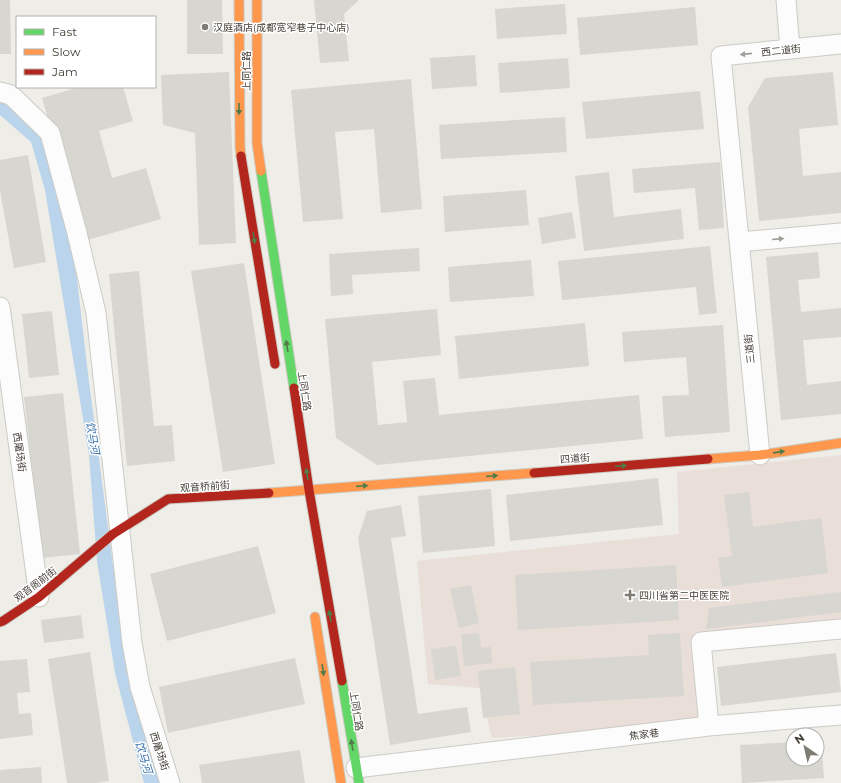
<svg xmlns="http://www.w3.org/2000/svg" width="841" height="783" font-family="Montserrat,'Noto Sans SC',sans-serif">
	<rect width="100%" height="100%" fill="#eeede8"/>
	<path fill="#e9ded8" d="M841,455V629L702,642L709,726L492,738L480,688L428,684L417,561L679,534L677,472Z"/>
	<path fill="#bad4eb" d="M0,96L49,139L70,219L88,374L127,673L162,783H144L115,673L97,561L89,455L45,190L31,142L0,115Z"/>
	<path fill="#d8d6d0" d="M0,0H10L11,54H0Z
		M187,0H222L223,54H187Z
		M314,0H359L344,14L349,61L320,63Z
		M565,4L567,34L497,39L495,9Z
		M695,7L698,45L580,55L577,18Z
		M475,55L477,86L432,89L430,58Z
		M568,58L570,88L500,93L498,63Z
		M229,72L236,243L199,245L195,133L163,125L161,75Z
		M833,72L838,125L799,129L803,176L841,172V213L759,221L748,107L765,78Z
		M411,79L422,209L381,213L374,129L335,132L343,219L303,222L291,90Z
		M79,87H123L133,121L99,131L112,178L146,168L161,219L84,241L42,98Z
		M700,91L704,129L586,139L582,102Z
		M565,117L567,152L441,159L439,125Z
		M28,155L46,262L14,268L0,191V160Z
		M720,162L724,228L699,230L695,188L634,193L632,169Z
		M609,172L614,217L681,209L684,239L584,251L575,176Z
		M526,190L529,225L445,232L443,196Z
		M572,212L576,238L542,244L538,218Z
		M710,246L717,313L699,315L696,287L562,300L558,261Z
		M419,248L420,271L352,275L353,294L331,296L329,254Z
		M818,252L820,278L798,280L801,312L841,308V337L803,340L807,385L841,381V414L781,420L766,257Z
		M531,260L534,296L450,302L448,267Z
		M244,263L275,464L223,472L191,271Z
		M139,271L154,426L172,425L175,461L127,466L109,274Z
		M437,309L441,355L372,362L378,425L407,422L403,381L435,378L439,415L639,395L643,439L377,465L336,438L325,319Z
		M52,311L59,375L29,378L22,314Z
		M585,323L589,366L459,379L455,336Z
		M723,325L730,432L665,437L662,396L689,395L686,357L624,362L622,332Z
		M63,393L80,554L42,558L24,397Z
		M658,478L663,525L510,541L506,495Z
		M491,489L495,546L423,553L418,496Z
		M749,492L753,527L821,518L828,573L722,587L718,558L732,556L724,495Z
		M401,505L406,536L391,538L418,714L467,707L471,732L390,745L358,538L367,511Z
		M258,546L276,613L167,641L150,574Z
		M676,565L679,620L518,630L515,575Z
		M471,585L479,623L459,628L450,589Z
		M841,592V612L706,629L709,608Z
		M81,615L84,638L44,643L41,620Z
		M479,633L481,648L491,647L492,663L464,666L461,635Z
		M680,633L684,696L533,705L530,662L649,655L648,635Z
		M456,646L461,676L435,680L431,649Z
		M90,652L109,781L96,783H67L48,659Z
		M836,653L841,692L721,706L717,667Z
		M295,658L305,704L168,733L159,687Z
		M27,659L30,692L17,693L19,714L31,713L33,735L0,739V661Z
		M515,667L520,714L483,718L478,671Z
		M817,740H821L824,778L742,783L740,745L793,742V759H817Z
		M300,750L305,783H202L199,765Z
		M41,767L42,783H0V770Z"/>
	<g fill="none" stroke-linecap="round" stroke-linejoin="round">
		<defs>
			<path id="street" d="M786,0L790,49
				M0,92L11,95L50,133L77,233L96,313L132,643L140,687L170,783
				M739,242L841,233
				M0,307L39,597
				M760,455L721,56L841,44
				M709,726L841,715
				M356,768L709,726L701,642L841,629"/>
			<path id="fast" d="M261,171L294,388
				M342,681L359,783"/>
			<path id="slow" d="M239,0L240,147L241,156
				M257,0V143L261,171
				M708,459L760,455L841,443
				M269,493L534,473
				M315,617L341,783"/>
			<path id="jam" d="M241,156L275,364
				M294,388L309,490L342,681
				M534,473L708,459
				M0,622L3,621L39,597L113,534L168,499L269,493"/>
		</defs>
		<use href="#street" stroke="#cccbc5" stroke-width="21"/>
		<use href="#fast" stroke="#cdcac0" stroke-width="11"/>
		<use href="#slow" stroke="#cdcac0" stroke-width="11"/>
		<use href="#jam" stroke="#cdcac0" stroke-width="11"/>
		<use href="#street" stroke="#fcfcfc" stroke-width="19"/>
		<use href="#fast" stroke="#63d668" stroke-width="9"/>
		<use href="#slow" stroke="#ff974d" stroke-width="9"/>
		<use href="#jam" stroke="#b3261e" stroke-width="9"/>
	</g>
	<defs><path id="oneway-solid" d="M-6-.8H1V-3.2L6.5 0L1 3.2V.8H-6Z"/></defs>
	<g fill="#a09e98">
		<use href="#oneway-solid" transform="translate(746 54) rotate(174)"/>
		<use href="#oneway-solid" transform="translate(778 239) rotate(-5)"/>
	</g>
	<g fill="#507b49">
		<use href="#oneway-solid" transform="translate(239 109) rotate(90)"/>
		<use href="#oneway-solid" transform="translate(254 238) rotate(81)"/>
		<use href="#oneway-solid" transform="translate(287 346) rotate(-99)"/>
		<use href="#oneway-solid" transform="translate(779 452) rotate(-8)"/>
		<use href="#oneway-solid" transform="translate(621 466) rotate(-4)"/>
		<use href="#oneway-solid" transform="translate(307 474) rotate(-99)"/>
		<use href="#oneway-solid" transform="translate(492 476) rotate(-4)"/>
		<use href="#oneway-solid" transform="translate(362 486) rotate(-4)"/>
		<use href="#oneway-solid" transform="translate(330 616) rotate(-99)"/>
		<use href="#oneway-solid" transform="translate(323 670) rotate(81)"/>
		<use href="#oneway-solid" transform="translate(352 745) rotate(-99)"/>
	</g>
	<g fill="#7f7c74" stroke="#fff" stroke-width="1.5">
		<circle cx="205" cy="27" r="4"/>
		<path d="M628 589h4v4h4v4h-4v4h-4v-4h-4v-4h4z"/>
	</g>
	<g text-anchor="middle" stroke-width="3" stroke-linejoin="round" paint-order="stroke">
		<g font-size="10" fill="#433f35" stroke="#fff" text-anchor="start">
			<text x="213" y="31">汉庭酒店(成都宽窄巷子中心店)</text>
			<text x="639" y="599">四川省第二中医医院</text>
		</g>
		<g font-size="10" fill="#433f35" stroke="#fff">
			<text transform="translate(781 50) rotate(-6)" y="4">西二道街</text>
			<text transform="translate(246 71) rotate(-90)" y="4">上同仁路</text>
			<text transform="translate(749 349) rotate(-96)" y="4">三道街</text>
			<text transform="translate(305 391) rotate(81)" y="4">上同仁路</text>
			<text transform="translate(20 452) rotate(82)" y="4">西屠场街</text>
			<text transform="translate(575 458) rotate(-4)" y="4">四道街</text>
			<text transform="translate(205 486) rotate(-4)" y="4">观音桥前街</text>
			<text transform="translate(35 584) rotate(-37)" y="4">观音阁前街</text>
			<text transform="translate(357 711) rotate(81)" y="4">上同仁路</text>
			<text transform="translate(644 734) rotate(-7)" y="4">焦家巷</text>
			<text transform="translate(160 751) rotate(72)" y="4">西屠场街</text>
		</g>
		<g font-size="11" font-style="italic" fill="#336faa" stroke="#fff">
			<text transform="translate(93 438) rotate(80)" y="4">饮马河</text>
			<text transform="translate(144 757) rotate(73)" y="4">饮马河</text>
		</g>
	</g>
	<rect x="16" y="16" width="140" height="72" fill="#ffffff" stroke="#b4b2ae"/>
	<rect x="24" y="29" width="20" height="6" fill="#63d668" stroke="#b4b2ae"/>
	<text x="52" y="36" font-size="12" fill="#433f35">Fast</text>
	<rect x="24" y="49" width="20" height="6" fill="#ff974d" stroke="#b4b2ae"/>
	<text x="52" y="56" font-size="12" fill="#433f35">Slow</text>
	<rect x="24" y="69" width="20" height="6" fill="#b3261e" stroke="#b4b2ae"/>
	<text x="52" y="76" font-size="12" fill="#433f35">Jam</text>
	<g transform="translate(805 747) rotate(326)"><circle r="19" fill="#ffffff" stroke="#b4b2ae"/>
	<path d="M0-3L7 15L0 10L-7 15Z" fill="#7f7c74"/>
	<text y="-6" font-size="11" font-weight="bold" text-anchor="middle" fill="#433f35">N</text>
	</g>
</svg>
